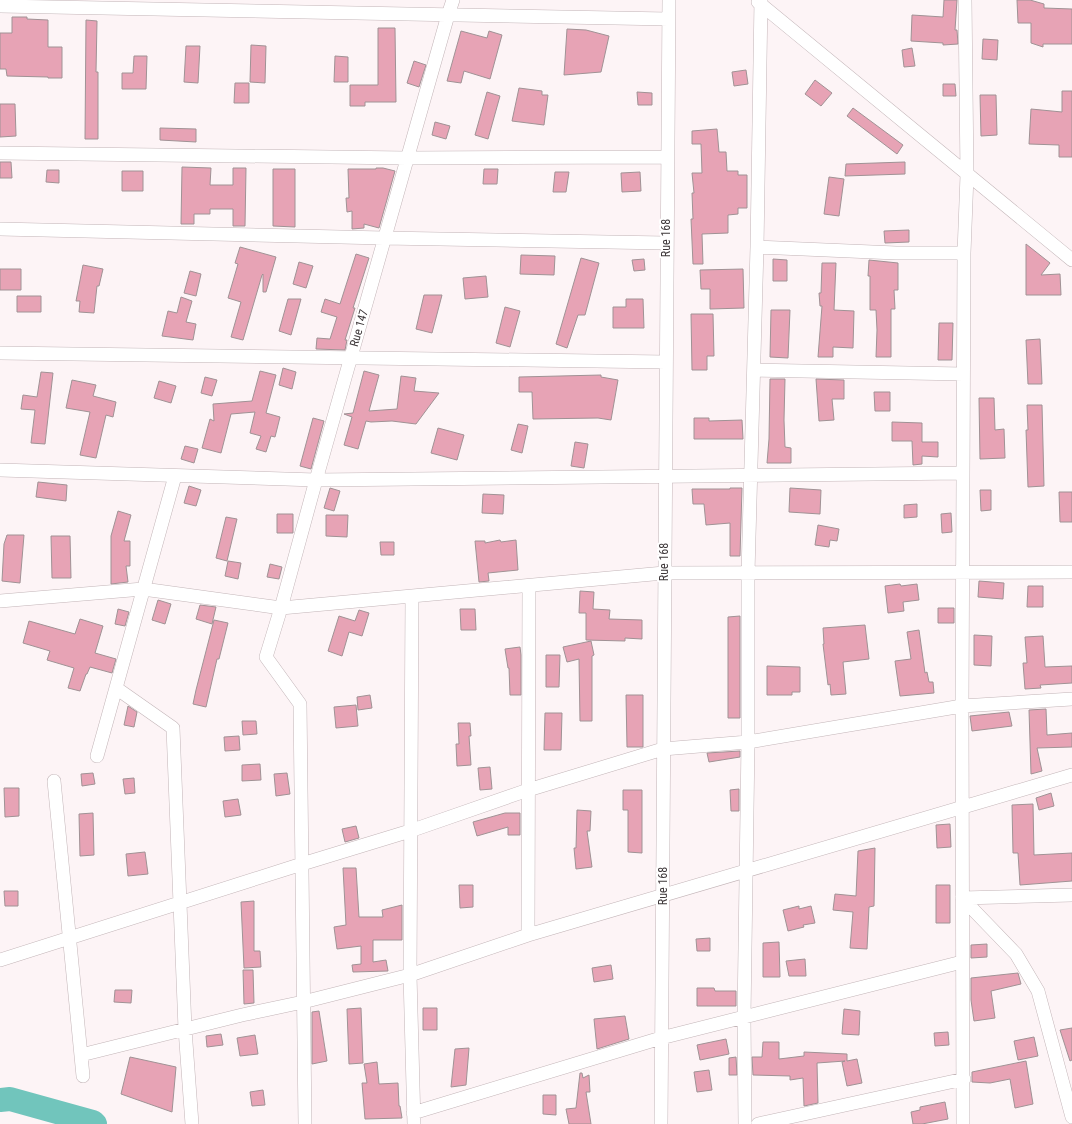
<svg xmlns="http://www.w3.org/2000/svg" width="1072" height="1124" font-family="'Roboto Condensed',sans-serif">
	<rect width="100%" height="100%" fill="#fdf4f6"/>
	<g fill="none" stroke-linecap="round" stroke-linejoin="round">
		<path stroke="#71c5bc" stroke-width="24" d="M0,1100L10,1099L93,1122L95,1124"/>
	</g>
	<path fill="#e7a3b5" stroke="#a09295" d="M944,0H957L955,30H957L958,44L943,45V43L911,41L912,15L943,17Z
		M1017,0H1030L1044,4V8L1072,9V44H1043V47L1031,43V23H1018Z
		M12,17H27V19L48,20V47H62V78H48V77L7,76L6,69H0V33H12Z
		M86,20L97,21L96,72H98V139H85Z
		M378,28H395L396,102H365V106H350V85H378Z
		M567,29L586,30L609,36L601,72L564,75Z
		M461,31L487,38L489,31L502,35L490,79L464,71L461,83L447,81Z
		M983,39L998,40L997,60L982,59Z
		M251,45L266,46L265,83L250,82Z
		M186,46H200L198,83L184,82Z
		M912,48L915,66L904,67L902,50Z
		M134,56H147L146,89H122V73H133Z
		M335,56L348,57V82H334Z
		M414,61L426,65L419,87L407,83Z
		M746,70L748,84L734,86L732,72Z
		M815,80L832,93L821,106L805,94Z
		M235,83H249V103H234Z
		M943,84H955L956,96H943Z
		M519,88L542,91V95H548L544,125L512,121Z
		M1062,91H1072V157H1059V145L1029,144L1031,109L1062,112Z
		M487,92L500,96L488,139L475,135Z
		M637,92L652,93V105H638Z
		M980,95H996L997,135L981,136Z
		M0,104H15L16,136L0,137Z
		M853,108L903,145L897,154L847,116Z
		M435,122L450,126L446,139L432,135Z
		M160,128L196,129V142L160,140Z
		M717,129L719,152H726L727,171H738V175H747V208H738V214L728,215V233L702,234L703,264H693L691,219H693L692,193H694L692,173H702L701,144H692V131Z
		M0,162H11L12,178H0Z
		M905,162V174L845,176L846,164Z
		M182,167L211,168L210,185H233V168H246L245,226H233V209H210V214H194V224H181Z
		M376,168H383L395,171L379,228L364,224V228L352,229V211L347,212L346,198H349L348,169H376Z
		M273,169H295V227L273,226Z
		M484,169H498L497,184H483Z
		M47,170H59V183L46,182Z
		M122,171H143V191H122Z
		M555,172H569L566,192H553Z
		M640,172L641,191L622,192L621,173Z
		M829,177L844,179L839,216L824,214Z
		M909,230V242L885,243L884,231Z
		M1026,244L1050,263L1041,275L1060,274L1061,295H1026Z
		M240,247L276,257L266,292H263V274L262,275L243,340L231,337L241,302L228,298L238,264L235,263Z
		M356,254L369,258L353,308H355L345,340H347L345,350L316,349L317,338L330,339L337,317L321,312L325,299L340,304Z
		M521,255L555,256L554,275L520,274Z
		M581,258L599,263L585,315H578L567,348L556,344Z
		M644,259L645,270L634,271L632,260Z
		M773,259L787,260V281H773Z
		M869,260L898,263V290H894L895,309H891V357H876L877,330L876,310H870V276H868Z
		M299,262L313,266L306,288L293,284Z
		M822,263H836L834,310L854,311L853,348L833,347V357H818L822,306H820L819,293H821Z
		M83,265L103,269L99,286H97L94,313L79,312L80,301H76Z
		M0,269H21V290H0Z
		M743,269L744,308L710,309V289H701L700,270Z
		M190,271L201,274L196,296L184,293Z
		M486,276L488,297L465,299L463,278Z
		M424,295H442L432,333L416,329Z
		M17,296H41V312H17Z
		M181,297L192,301L186,322L196,324L193,340L162,336L168,311L177,313Z
		M288,299H301L291,335L279,331Z
		M626,299H643L644,328H613V307H626Z
		M505,307L520,311L510,347L496,343Z
		M771,310H790L788,358L770,357Z
		M691,314H713L714,356H707V370H692Z
		M939,323H953L952,360H938Z
		M1040,339L1042,384H1028L1026,340Z
		M283,368L296,372L292,389L279,385Z
		M260,371L276,375L266,413L280,417L275,437L271,436L266,452L256,449L261,436L250,433L255,412L231,414L221,453L202,448L210,419L214,421L213,404L252,401Z
		M364,371L379,375L369,411L397,409L401,376L416,378L414,391L439,393L416,424L392,421L371,422L366,421L358,449L344,445L352,417L344,414L353,413Z
		M41,372L53,373L45,444L31,443L35,410L21,409L23,395L37,397Z
		M601,375V377L618,380L611,420L598,418L533,419L532,392H519V377Z
		M205,377L217,380L212,396L201,393Z
		M770,379H785L784,420L785,447L791,448V463H767L769,439Z
		M816,379L844,380V399H832L834,420L819,421Z
		M72,380L96,385L93,396L116,402L113,417L106,415L96,458L80,455L90,412L66,408Z
		M159,381L176,386L171,403L154,398Z
		M874,392H890V411H875Z
		M979,398H994L995,430L1004,429L1005,458L980,459Z
		M1027,405H1042L1044,486L1028,487L1026,430H1028Z
		M313,418L324,421L311,469L300,466Z
		M694,418H709V421L742,420L743,439H694Z
		M892,422L922,423V442H938V457L922,456V464L913,465L912,441H892Z
		M518,424L528,426L522,453L511,450Z
		M438,428L464,435L457,460L431,453Z
		M575,442L588,444L584,468L571,466Z
		M185,446L198,449L194,463L181,459Z
		M38,482L67,485L66,501L36,497Z
		M189,486L201,490L196,506L184,503Z
		M330,488L340,491L334,511L324,508Z
		M730,488H742L740,556H730V523L706,525L704,504H693L692,489H730Z
		M790,488L821,490L820,514L789,512Z
		M980,490H991V510L981,511Z
		M1059,492H1072V522H1060Z
		M483,494L504,495L503,514L482,513Z
		M917,504V517L904,518V505Z
		M118,511L131,515L124,541H130V566H126L128,582L111,584V536Z
		M951,513L952,532L942,533L941,514Z
		M277,514H293V533H277Z
		M326,515H348L347,537L326,536Z
		M226,517L237,519L227,561L216,558Z
		M818,525L839,529L837,541L830,540L829,547L815,545Z
		M7,535H24L20,583L2,581L4,544Z
		M51,536H70L71,578H52Z
		M500,540L501,542L516,540L518,570L488,573L489,581L479,582L475,541H485V543Z
		M380,542H394V555H381Z
		M228,561L241,563L238,579L225,576Z
		M270,564L282,567L279,579L267,577Z
		M979,581L1004,583L1003,599L978,597Z
		M900,584L901,586L917,584L919,600L903,602L904,611L888,613L885,586Z
		M1028,586H1043V607H1027Z
		M580,591L594,592L593,609L610,610L609,619L642,620V639L625,638V641L586,640V613H579Z
		M158,600L171,604L165,624L152,620Z
		M200,605L216,607L212,624L196,619Z
		M938,608H954V623H938Z
		M118,609L129,612L125,626L115,624Z
		M460,609H475L476,630H461Z
		M359,610L369,613L362,636L349,632L342,656L328,651L339,616L355,621Z
		M740,616V718H728V617Z
		M80,619L103,626L95,653L116,659L112,673L90,667L87,674H86L80,691L68,688L74,668L47,660L50,651L23,643L29,621L75,634Z
		M214,620L228,623L219,659H217L206,707L193,704L196,690Z
		M865,625L869,659L843,662L846,694L831,695L830,684L828,685L823,644H824L823,628Z
		M919,630L925,673L927,672L929,682H933L934,693L900,696L895,661L911,659L907,632Z
		M974,635L992,636L991,666L974,665Z
		M1043,636L1045,667L1072,666V683L1040,685L1041,688L1025,689L1023,663H1027L1025,637Z
		M591,641L594,655L592,656V721H580L579,659L567,662L563,647Z
		M520,647L521,655V695H510L509,668H508L505,649Z
		M546,655H560L559,687H546Z
		M767,666L800,667V692H792V695H767Z
		M370,695L372,708L358,710L357,697Z
		M626,695H643V747H627Z
		M356,705L358,726L336,728L334,707Z
		M128,706L137,712L134,727L124,725Z
		M1046,709L1047,735L1072,733V747L1037,748L1042,771L1031,774L1029,710Z
		M1009,712L1012,726L972,731L970,716Z
		M545,713H562L561,750H544Z
		M242,721H256L257,734L243,735Z
		M458,723H470L471,736H469L471,765L457,766L456,744H459Z
		M239,736L240,750L225,751L224,737Z
		M740,751V757L709,762L707,753Z
		M260,764L261,780L242,781V765Z
		M490,767L492,789L480,790L478,768Z
		M93,773L95,784L82,786L81,774Z
		M287,773L290,794L276,796L274,774Z
		M134,778L135,793L125,794L123,779Z
		M4,788H19V816L5,817Z
		M739,789V811H731L730,790Z
		M623,790H642V853L628,852V810H623Z
		M1051,793L1054,806L1039,810L1036,798Z
		M238,799L241,815L225,817L223,801Z
		M1033,804L1034,855L1072,853V881L1020,885L1018,853H1013L1012,805Z
		M577,810L591,811L590,831H587L592,867L576,869L574,848H576Z
		M93,813L94,855L80,856L79,814Z
		M505,813H520V835H508V827L477,836L473,822Z
		M950,824L951,847L937,848L936,825Z
		M356,826L359,838L345,842L342,829Z
		M875,848L874,906L869,907L867,949L850,948L853,912L833,910L835,894L856,896L858,851Z
		M145,852L148,874L128,876L126,854Z
		M343,868H356L359,917H383L382,910L402,905V940H373V962L386,960L388,971L353,972L352,965L361,964V946L337,949L334,927L346,925Z
		M459,885H473V907L460,908Z
		M936,885H950V923H936Z
		M4,891H18V906H5Z
		M254,901V951H260L261,967L244,968L241,902Z
		M799,906V909L811,906L815,923L803,925L804,927L788,931L783,910Z
		M710,938V951H697L696,939Z
		M779,942L780,977H763V943Z
		M987,944V957L971,958V945Z
		M805,959L806,976H789L786,961Z
		M611,965L613,979L594,982L592,968Z
		M243,970H253L254,1003L244,1004Z
		M1018,973L1021,984L991,991L995,1018L974,1021L971,1000V978Z
		M697,988H714L715,991H736V1006H697Z
		M115,990H132L131,1003L114,1002Z
		M361,1008L363,1063L349,1064L347,1009Z
		M423,1008H437V1030H423Z
		M844,1009L860,1011L859,1035L842,1034Z
		M319,1011L327,1061L312,1064V1012Z
		M625,1016L629,1039L597,1049L594,1019Z
		M1072,1028V1060L1070,1061L1060,1030Z
		M948,1032L949,1045L935,1046L934,1033Z
		M221,1034L223,1045L207,1047L206,1036Z
		M255,1035L258,1054L240,1056L237,1038Z
		M1034,1037L1038,1056L1018,1060L1014,1041Z
		M726,1039L729,1054L700,1060L697,1045Z
		M763,1042H779V1059L804,1056V1052L847,1054V1061L857,1059L862,1083L847,1086L842,1062L845,1061L817,1063L818,1103L804,1106L803,1078L790,1080V1076L753,1075L752,1057H762Z
		M469,1048L466,1085L451,1087L455,1049Z
		M130,1057L176,1067L172,1112L121,1094Z
		M736,1057L737,1075H729V1058Z
		M1026,1061L1033,1104L1015,1108L1010,1079L990,1083L972,1082V1072Z
		M377,1062L379,1084L398,1083L399,1106H400L402,1118L365,1119L362,1083H367L364,1064Z
		M709,1070L712,1090L697,1092L694,1072Z
		M580,1073H582L583,1078L589,1075L590,1092H586L591,1124H569L566,1109L576,1108Z
		M263,1090L265,1105L252,1106L250,1092Z
		M543,1095H556V1115L543,1114Z
		M945,1102L948,1119L922,1124H913L911,1112L920,1110V1107Z"/>
	<g fill="none" stroke-linecap="round" stroke-linejoin="round">
		<defs>
			<path id="minor" d="M758,2L1072,260
				M0,6L668,19
				M0,153L407,158L667,157
				M0,229L384,238L666,243
				M757,247L896,253H964
				M0,353L666,362
				M754,370L963,374
				M0,470L316,480L963,473
				M412,596L410,975L414,1124
				M0,601L143,589L281,608L664,573L1072,572
				M116,688L173,728L185,1029L192,1124
				M97,756L175,476
				M54,781L83,1076
				M962,898L1016,954L1038,991L1072,1117
				M962,898L1072,895
				M528,935L529,586
				M0,960L302,864L410,831L528,790L663,749L748,742L962,706L1072,699
				M81,1055L242,1015L303,1002L410,975L528,935L1072,775
				M413,1113L661,1038L962,962
				M305,1124L300,704L266,657L281,608L316,480L448,15L453,0
				M661,1124L669,0
				M745,1124L744,1017L748,742V573L757,247L761,0
				M758,1124L964,1079
				M963,1124L962,706L964,253L967,175L965,0"/>
		</defs>
		<use href="#minor" stroke="#c3b5b8" stroke-width="14"/>
		<use href="#minor" stroke="#fff" stroke-width="13"/>
	</g>
	<g text-anchor="middle" stroke-width="4" stroke-linejoin="round" paint-order="stroke">
		<g font-size="12" fill="#3e383a" stroke="#fff">
			<text transform="translate(666 238) rotate(-90)" y="4">Rue 168</text>
			<text transform="translate(359 328) rotate(-74)" y="4">Rue 147</text>
			<text transform="translate(664 562) rotate(-90)" y="4">Rue 168</text>
			<text transform="translate(663 886) rotate(-90)" y="4">Rue 168</text>
		</g>
	</g>
</svg>
